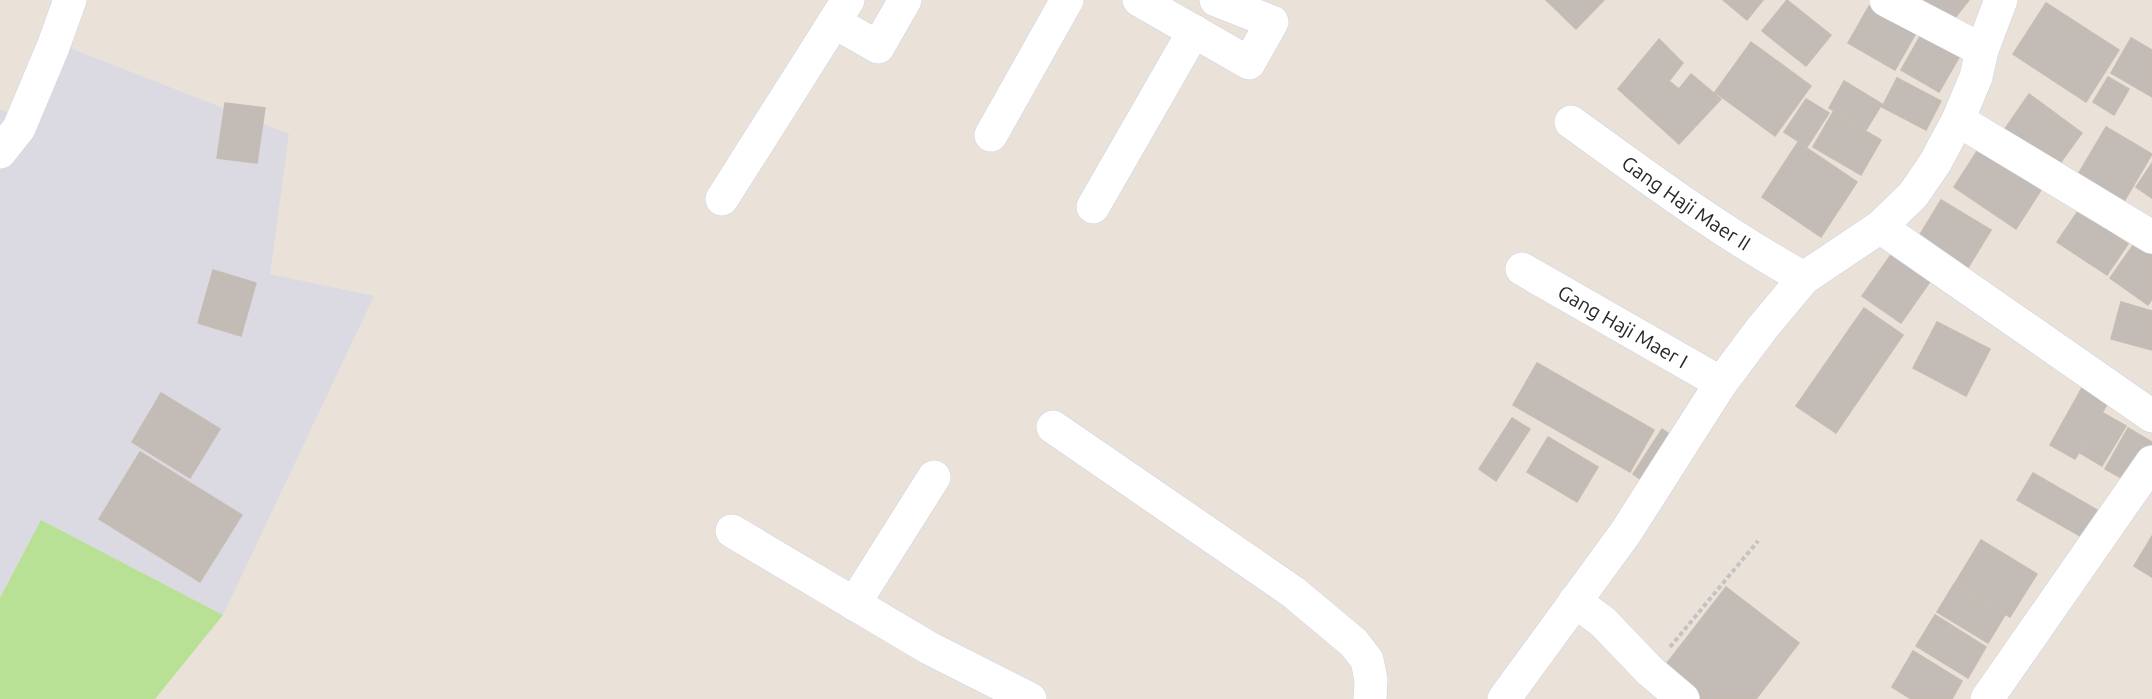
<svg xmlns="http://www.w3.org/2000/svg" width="2152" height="699" font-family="Ubuntu,sans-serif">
	<rect width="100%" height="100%" fill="#eae1d9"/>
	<path fill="#dbdae2" d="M60,44L289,134L270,274L374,296L223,615L41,521L0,598V109L25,122Z"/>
	<path fill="#b8e195" d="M41,520L223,615L155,699H0V598Z"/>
	<path fill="#c3bbb6" stroke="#c5bdb3" stroke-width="1.5" d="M1546,0H1604L1576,29Z
		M1723,0H1763L1747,20Z
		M1787,0L1831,35L1806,66L1762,31Z
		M1920,0H1969L1951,23Z
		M2046,3L2119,50L2086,102L2013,54Z
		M1869,6L1916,33L1895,70L1848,43Z
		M1922,33L1961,54L1939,92L1901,70Z
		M2131,38L2152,50V97L2111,73Z
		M1659,39L1683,63L1669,81L1679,89L1691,74L1721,99L1679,144L1618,89Z
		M1751,42L1811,86L1775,136L1715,92Z
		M2108,77L2129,89L2114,115L2093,102Z
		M1897,78L1941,101L1926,130L1882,107Z
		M1844,81L1882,104L1866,130L1829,108Z
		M2029,94L2082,133L2053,173L2000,136Z
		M1806,99L1829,113L1807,147L1784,132Z
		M225,103L265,108L257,163L217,158Z
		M1833,112L1881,140L1861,175L1813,147Z
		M2106,127L2152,154L2119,210L2073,183Z
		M1798,142L1857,182L1821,237L1762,197Z
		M1981,145L2043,187L2016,229L1954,187Z
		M2152,163V198L2136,187Z
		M1941,200L1991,230L1966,271L1916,241Z
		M2078,211L2128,244L2107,275L2057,242Z
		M2141,234L2152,241V299L2148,305L2110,278Z
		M1895,249L1934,276L1901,323L1862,296Z
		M213,270L256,283L241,336L198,323Z
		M2121,302L2152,311V350L2111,339Z
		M1864,308L1903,335L1836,433L1796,406Z
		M1937,322L1990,349L1966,396L1913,368Z
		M1537,363L1654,430L1630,472L1513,405Z
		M2083,386L2109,401L2075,459L2050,445Z
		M161,393L220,429L190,478L132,442Z
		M2103,413L2126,426L2102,466L2080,453Z
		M1512,418L1530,429L1496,481L1479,469Z
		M2128,428L2152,442V451L2134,485L2105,469Z
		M1662,429L1679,441L1650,486L1633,474Z
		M1548,437L1598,467L1577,502L1527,472Z
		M140,452L242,515L200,582L99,519Z
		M2033,473L2104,514L2089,541L2017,500Z
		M2152,536V577L2134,566Z
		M1981,540L2037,574L2010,617L1955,583Z
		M1954,584L2005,615L1988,643L1937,612Z
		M1726,587L1799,643L1756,699H1694L1660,672Z
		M1935,615L1986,647L1968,678L1916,646Z
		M1913,651L1962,681L1952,699H1911L1892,687Z"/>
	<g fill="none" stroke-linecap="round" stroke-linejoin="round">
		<defs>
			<g id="minor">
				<path d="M1139,0L1249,63L1272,22L1216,0"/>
				<path d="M1886,0L1982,50"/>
				<path d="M834,22L878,47L905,0"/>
				<path d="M1958,120L2152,237"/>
				<path id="s1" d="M1571,122C1647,177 1722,233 1804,278"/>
				<path d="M991,135L1067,0"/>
				<path d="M722,199L848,0"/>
				<path d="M1093,207L1194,31"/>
				<path d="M1880,227L1913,195L1935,163L1958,120L1976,77L1982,50L2001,0"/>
				<path id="s2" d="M1522,269L1721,383"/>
				<path d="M1053,427L1293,592L1354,643L1367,660L1371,680L1370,699"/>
				<path d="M732,531L929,648L1030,699"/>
				<path d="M1575,601L1603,622L1650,671L1683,699"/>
				<path d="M854,604L934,477"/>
				<path d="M1504,699L1626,532L1721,383L1763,327L1804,278L1880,227L2152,416"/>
				<path d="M1987,699L2152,462"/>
			</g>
			<path id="secondary" d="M0,152L19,128L53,47L70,0"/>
		</defs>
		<use href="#minor" stroke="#cfd4e1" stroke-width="34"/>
		<use href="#secondary" stroke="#cfd4e1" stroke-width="34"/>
		<path stroke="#c3c3c3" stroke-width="4" stroke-dasharray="4.5 3" stroke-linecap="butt" d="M1670,647L1758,541"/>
		<use href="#minor" stroke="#fff" stroke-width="33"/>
		<use href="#secondary" stroke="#fff" stroke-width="33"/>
	</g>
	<g text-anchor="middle" stroke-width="5" stroke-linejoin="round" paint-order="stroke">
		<g font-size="20" fill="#282828" stroke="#fff">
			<text dy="7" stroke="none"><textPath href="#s1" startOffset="141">Gang Haji Maer II</textPath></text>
			<text dy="7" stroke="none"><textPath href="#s2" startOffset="116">Gang Haji Maer I</textPath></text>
		</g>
	</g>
</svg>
